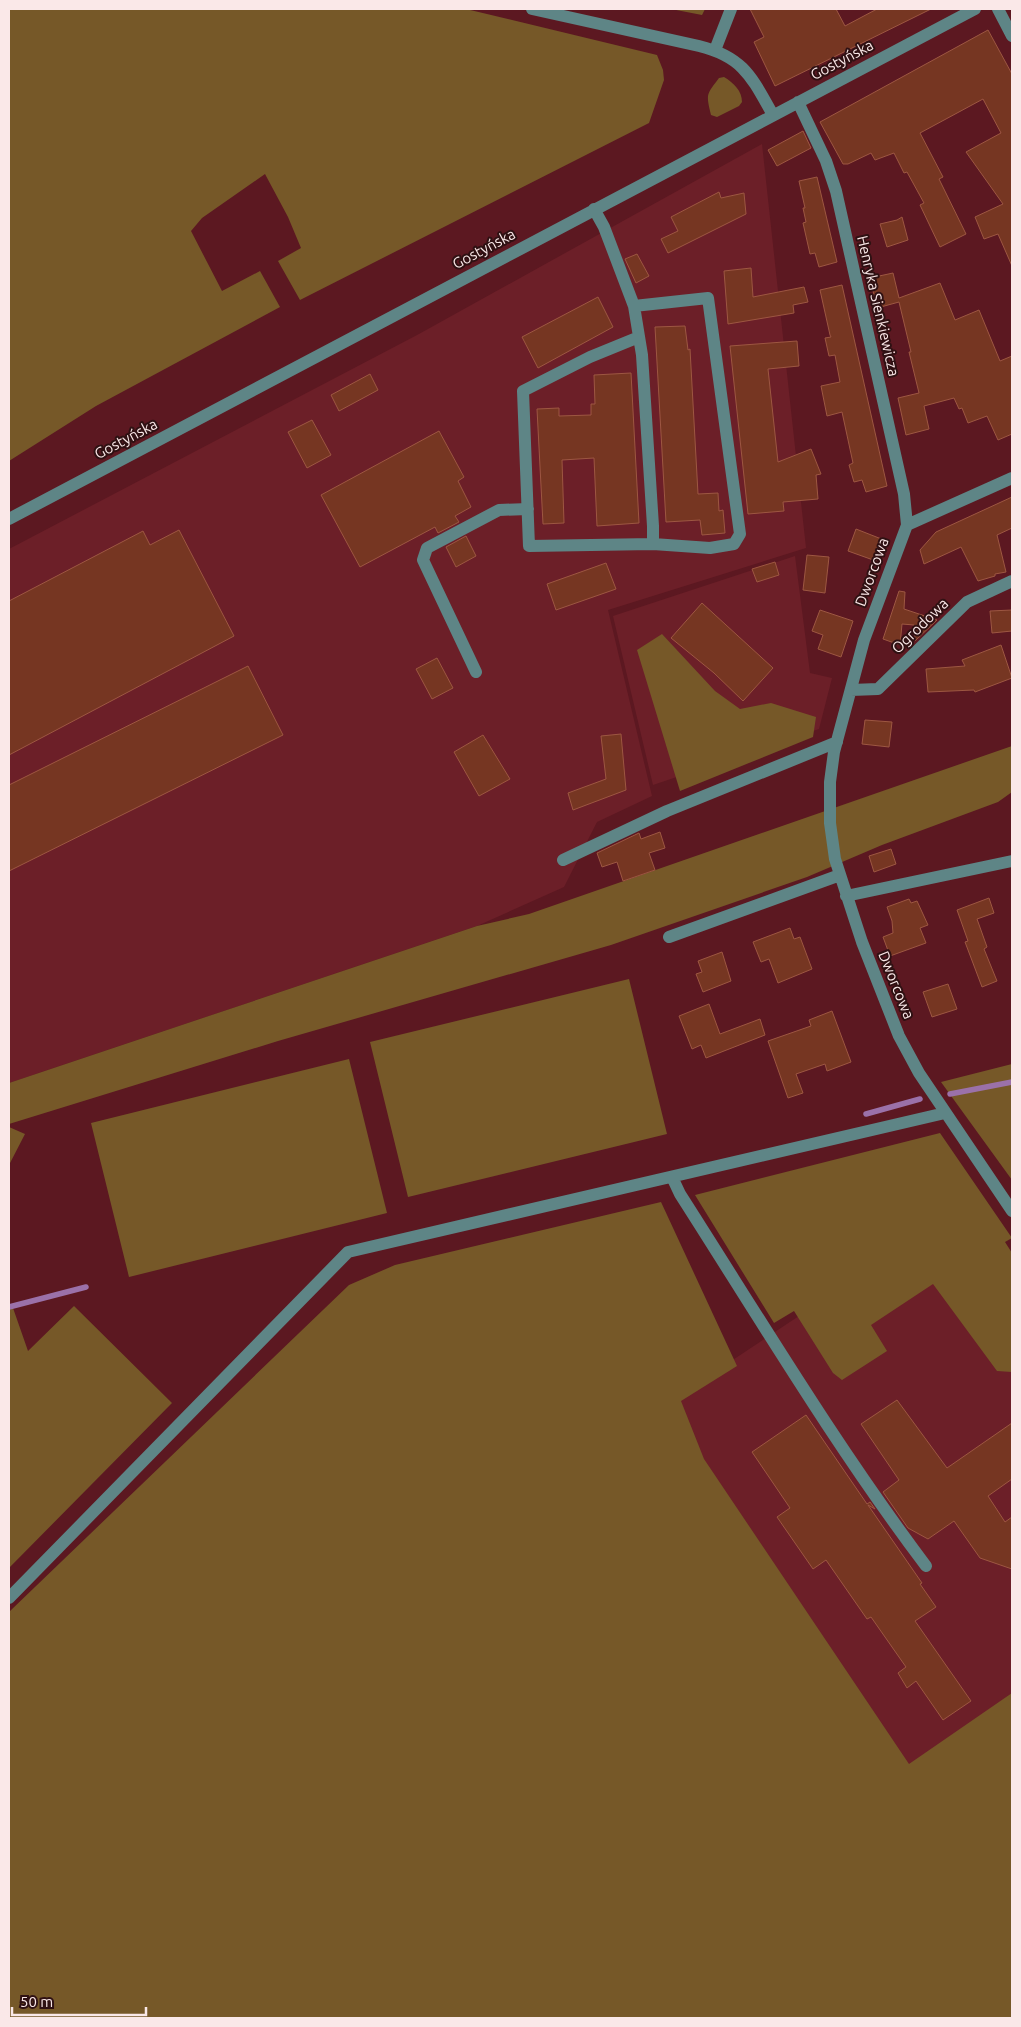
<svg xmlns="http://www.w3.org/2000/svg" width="1021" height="2027" font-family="Ubuntu,sans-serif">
	<rect width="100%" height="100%" fill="#5c1821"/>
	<path fill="#6c1f28" d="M762,144L806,548L608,610L652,796L597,822L564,887L477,926L9,1083V549L419,334Z
		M795,556L810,673L832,678L819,729L653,785L613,616Z
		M994,1227L1012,1254V1721L924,1790L665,1405L808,1310Z"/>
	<path fill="#765828" d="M9,9H466L657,55L663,70L664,80L649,123L300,300L278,261L301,248L288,217L265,174L202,218L191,231L222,291L260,271L280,307L96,406L9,461Z
		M671,9H705L702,15Z
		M724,77C734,83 742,91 742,102L739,106L717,117L711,115C706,94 706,95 719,78Z
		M662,634L715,691L740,709L771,703L816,717L813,737L680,791L637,650Z
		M1012,746V792L998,802L882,845L807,877L611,945L278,1041L9,1124V1083L477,926L529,914Z
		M629,979L667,1134L408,1197L370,1042Z
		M349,1059L387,1213L129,1277L91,1123Z
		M1012,1064V1180L941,1082Z
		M9,1127L25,1134L9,1165Z
		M940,1133L1012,1238L1005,1242L1012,1253V1372L997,1371L933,1284L871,1325L887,1351L842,1380L833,1373L794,1311L774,1323L695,1195Z
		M661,1202L737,1366L681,1401L704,1459L909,1764L1012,1693V2018H9V1612L349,1285L395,1265Z
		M74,1306L172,1403L9,1568V1307L13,1308L28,1351Z"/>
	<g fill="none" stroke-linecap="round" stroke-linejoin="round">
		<path stroke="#9b71a9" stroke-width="5.5" d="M950,1094L1012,1082
			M866,1114L920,1099
			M9,1307L86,1287"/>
	</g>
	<path fill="#763622" stroke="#9d5742" d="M750,9H836L845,26L877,9H931L775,86L754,42L764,37Z
		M988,30L1012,74V266L998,234L984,239L975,217L1003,204L966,152L1001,133L983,99L920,133L943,177L939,179L966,234L940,247L920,205L924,203L907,172L904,173L894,153L875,160L871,153L848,164H843L820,122Z
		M803,131L811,148L777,166L768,150Z
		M817,177L837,262L819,267L815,253L810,254L803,223L806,222L803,208H805L799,181Z
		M719,192L721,198L744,193L746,214L668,253L661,239L678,231L671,217Z
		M902,217L908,240L887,247L880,224L897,220Z
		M637,254L649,276L636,283L625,259Z
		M751,268L753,297L804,287L808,302L793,305L794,313L728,324L724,271Z
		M893,273L899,298L940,283L955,320L979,310L1000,361L1012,356V434L998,440L987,416L968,423L962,408L959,409L954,398L924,406L929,429L906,435L898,398L919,393L909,352H911L899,302L877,308L870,278Z
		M842,285L887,486L866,492L862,480L854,482L849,465L853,463L842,412L827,416L821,386L840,382L835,355L829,356L825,338L831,337L830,335L820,290Z
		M598,297L613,327L538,368L522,337Z
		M685,326L688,350L690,349L698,494L718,493L719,511L723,510L725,533L702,535L700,520L666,522L655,327Z
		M797,341L799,366L768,369L778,462L811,449L821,474L816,475L818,499L783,502L784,511L748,514L730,346Z
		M631,373L639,523L597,526L594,458L562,460L564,523L543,524L537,409L559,408V416L591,415V404H595L594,375Z
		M370,374L378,390L339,411L331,395Z
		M312,420L331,455L307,468L288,432Z
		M439,431L464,477L458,481L471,507L455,516L459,522L438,533L435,527L360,567L321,495Z
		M1012,497V528L997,535L1006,572L995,574V576L978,581L961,547L924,564L920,550L936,532Z
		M856,529L884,540L876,561L848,551Z
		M179,530L234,636L9,755V601L143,531L150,545Z
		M466,536L476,556L456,567L446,547Z
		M807,555L829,557L825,593L803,590Z
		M775,562L779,575L757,582L752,569Z
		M606,563L616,589L556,610L547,584Z
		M899,591L905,592L904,609L937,620L915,641L914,625L902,624L900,645L883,639Z
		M702,603L773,668L743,701L714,673L671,638Z
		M820,610L853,621L841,657L818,649L823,635L812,631Z
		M1012,610V631L992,633L990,611Z
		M1001,645L1012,678L975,692L974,690L928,692L926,669L965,666L962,660Z
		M437,658L453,688L432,699L416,669Z
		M248,666L283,735L9,871V785Z
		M865,720L892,722L889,747L862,744Z
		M621,734L626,790L573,810L568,793L606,779L601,736Z
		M483,735L510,779L479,796L454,752Z
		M660,832L665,848L649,853L655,870L623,881L617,862L602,867L597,853L639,833L641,839Z
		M891,849L896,864L874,872L869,856Z
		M989,898L994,913L977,919L987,947L984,949L997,981L982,987L965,942L968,941L957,910Z
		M909,899L911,903L917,901L928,925L920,928L926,943L890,956L883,937L893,933L892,921L887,907Z
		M790,928L794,939L800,937L812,969L778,983L769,959L761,962L753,942Z
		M722,952L731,981L703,992L696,974L702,972L698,961Z
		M948,984L957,1009L932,1017L923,992Z
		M709,1004L720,1034L760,1019L765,1035L706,1058L701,1045L692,1049L679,1016Z
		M832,1011L851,1062L827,1071L825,1064L796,1074L803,1093L788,1098L768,1041L811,1026L809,1020Z
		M897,1400L947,1468L1012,1423V1479L988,1496L1005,1522L1012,1517V1569L980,1558L954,1521L928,1539L908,1528L883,1492L899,1480L861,1424Z
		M806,1415L867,1504L870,1502L875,1509L868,1505L922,1583L920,1584L936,1607L915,1621L971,1701L943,1720L916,1681L907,1688L898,1673L906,1667L871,1617L867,1619L826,1560L813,1569L777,1517L790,1508L752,1452Z"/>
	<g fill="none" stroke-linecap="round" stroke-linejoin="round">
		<path stroke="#5e8586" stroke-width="12" d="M532,9L699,46C744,57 752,78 773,115
			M998,9L1012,36
			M715,50L731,9
			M798,102L826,161L836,191L904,494L907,525L864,640L834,752L830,782V823L835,859L862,942L899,1036L919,1073L1012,1211
			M594,209L604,227L634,306L642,355L653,526V544
			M634,306L708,298L740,534L734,544L710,548L653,544L529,546L523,391L590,357L639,337
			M9,519L975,9
			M907,525L1012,478
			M476,672L423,560L427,548L499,510L528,509
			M851,690L878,689L967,602L1012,581
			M563,860L667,811L837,742
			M846,896L1012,861
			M669,937L840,875
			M672,1177L680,1194C760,1319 837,1448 926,1566
			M9,1598L348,1252L945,1113"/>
	</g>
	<g text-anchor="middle" stroke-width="4" stroke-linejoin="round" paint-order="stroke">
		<g font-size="15" fill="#fae8e8" stroke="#2f1113">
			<text transform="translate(842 60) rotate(-28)" y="5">Gostyńska</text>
			<text transform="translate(484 249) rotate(-28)" y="5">Gostyńska</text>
			<text transform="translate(878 306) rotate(77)" y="5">Henryka Sienkiewicza</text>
			<text transform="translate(126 439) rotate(-28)" y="5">Gostyńska</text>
			<text transform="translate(872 572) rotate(-70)" y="5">Dworcowa</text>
			<text transform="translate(920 626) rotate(-44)" y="5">Ogrodowa</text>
			<text transform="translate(896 985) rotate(68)" y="5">Dworcowa</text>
		</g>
	</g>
	<rect width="1021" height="2027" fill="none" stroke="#fae8e8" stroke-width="20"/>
	<path d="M12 2007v8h134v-8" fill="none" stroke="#fae8e8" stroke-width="2.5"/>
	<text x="20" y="2007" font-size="15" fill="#fae8e8" stroke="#2f1113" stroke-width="4" paint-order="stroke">50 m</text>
</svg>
